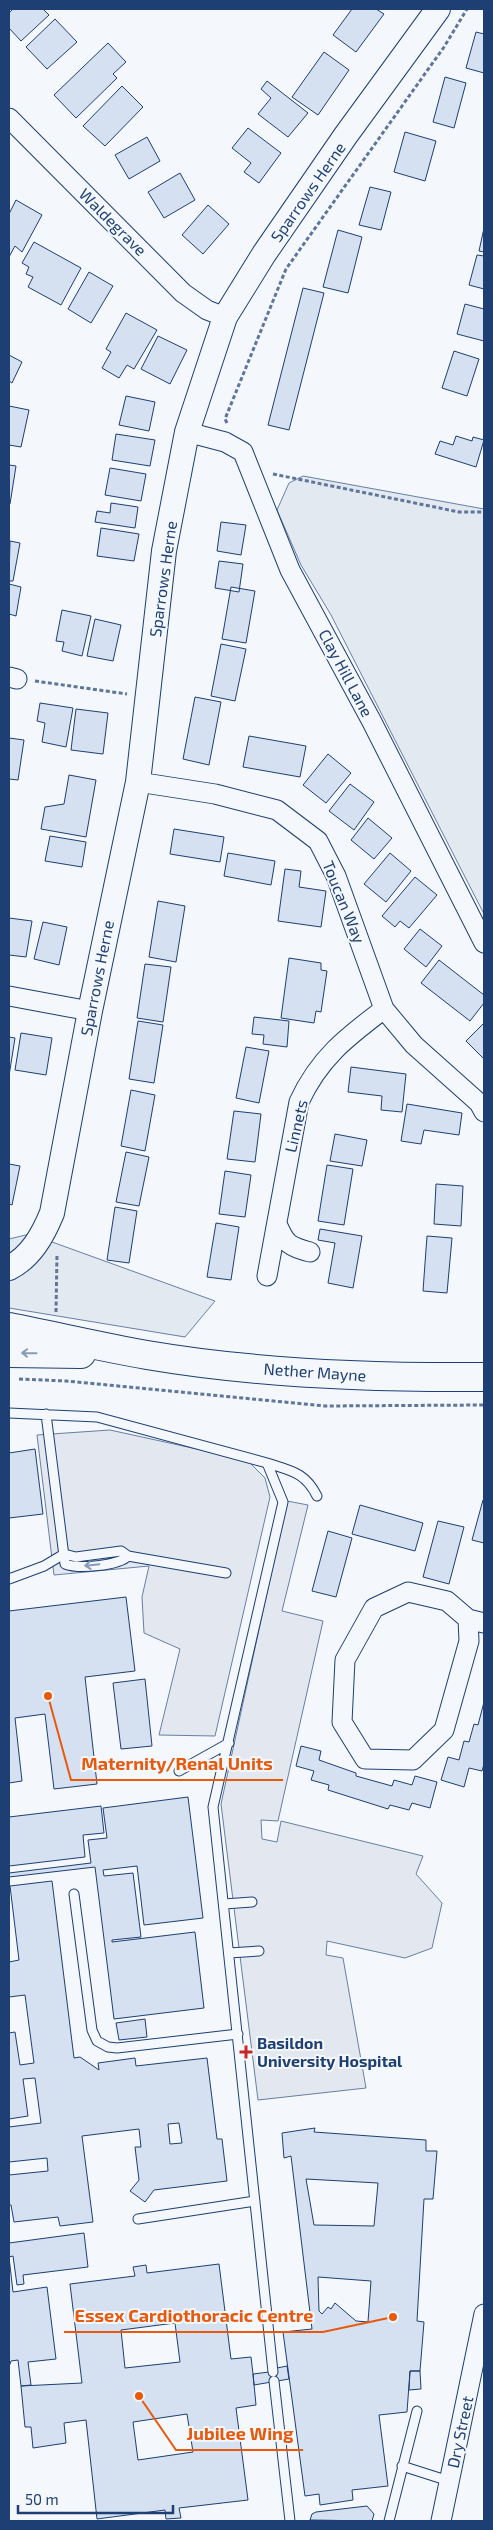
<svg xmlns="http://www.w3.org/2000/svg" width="493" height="2530" font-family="'Exo 2',sans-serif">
	<rect width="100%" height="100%" fill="#f4f7fb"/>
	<path fill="#e3e9f0" stroke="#687fa3" d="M303,476L484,509V914L331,615L301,565L277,510L289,483Z
		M30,1234L215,1301L185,1337L9,1308V1239Z"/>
	<path fill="#e3e8f0" stroke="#687fa3" d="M110,1430L247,1460L265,1478L270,1497L215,1736L159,1735L180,1649L144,1633L142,1597L149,1566L54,1575L37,1435Z
		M287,1501L308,1505L282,1611L323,1621L278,1821L261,1820L262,1839L277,1842L281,1821L423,1856L416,1874L442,1903L432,1948L405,1958L327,1941L326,1955L343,1958L366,2088L258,2100L221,1804Z"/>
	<path fill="#d5e0f0" stroke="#1d3f73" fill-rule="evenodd" d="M13,9H43L49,15L21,41L9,28V13Z
		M352,9H376L384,14L356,52L333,35Z
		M55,19L77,42L47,69L26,47Z
		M476,32L484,34V73L466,68Z
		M108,43L126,62L113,74L117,78L76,118L54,95Z
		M324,52L349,70L318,115L292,97Z
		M445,77L466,83L454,128L433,122Z
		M267,81L308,113L288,137L258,114L271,98L261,89Z
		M122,86L143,107L105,146L83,126Z
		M248,128L281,153L259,183L244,172L251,163L232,148Z
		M405,132L436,141L425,181L394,172Z
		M147,137L160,161L129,179L115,155Z
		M180,173L195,200L164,218L148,192Z
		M370,187L391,192L381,230L359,225Z
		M16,200L42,215L22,252L15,246L9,257V214Z
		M208,205L229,224L203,254L182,235Z
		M484,228V252L479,251Z
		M338,230L362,237L348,293L323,287Z
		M34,242L81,268L61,305L28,287L33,277L26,274L29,267L22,263Z
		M477,255L484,256V289L469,285Z
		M89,272L113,286L91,323L68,309Z
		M303,288L324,293L289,430L268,425Z
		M465,304L484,309V341L457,334Z
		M126,313L157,330L134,369L127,365L119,378L102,368L111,352L106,349Z
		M158,336L187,350L170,384L141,369Z
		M454,351L479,359L467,396L442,388Z
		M9,355L22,362L12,383L9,381Z
		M126,396L155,402L149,431L119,425Z
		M9,406L29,410L21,447L9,445Z
		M116,434L155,440L150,466L112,460Z
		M456,436L472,441L473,437L484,440L476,467L435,454L440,441L453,445Z
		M9,465L16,466L10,504H9Z
		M110,468L146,474L141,501L105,495Z
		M111,503L138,507L135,528L95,522L97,511L110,513Z
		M221,522L246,525L241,555L217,551Z
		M101,528L139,534L134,561L97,556Z
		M10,541L20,543L13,581H9Z
		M219,561L243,564L239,592L215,588Z
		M9,584L21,587L16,616L9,614Z
		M231,587L255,591L246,643L222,639Z
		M62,610L91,616L82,656L62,651L64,642L56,641Z
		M95,619L121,625L113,661L87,656Z
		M221,644L246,649L235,701L211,696Z
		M195,697L221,702L209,765L183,759Z
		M40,703L73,708L66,747L42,742L45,723L37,721Z
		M76,709L108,713L103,754L71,750Z
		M249,736L306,746L300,777L243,767Z
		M9,738L24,740L18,780L9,779Z
		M328,754L351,773L326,803L303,785Z
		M69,775L96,780L86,837L41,829L45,807L64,804Z
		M350,784L374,802L354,830L329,811Z
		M368,818L392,838L374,859L351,840Z
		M174,829L224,837L220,862L170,854Z
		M50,836L86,842L82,867L45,861Z
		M228,853L275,861L271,885L224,876Z
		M390,853L411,871L386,902L364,884Z
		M285,869L301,871L299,887L326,891L321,927L278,921Z
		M415,877L437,895L409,928L400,921L395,927L382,916Z
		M158,901L185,906L176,962L149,957Z
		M9,918L32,921L26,957L9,955Z
		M43,922L67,927L59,965L34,959Z
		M420,929L442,946L426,967L404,949Z
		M289,958L321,963V970L327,971L321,1012L316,1011L314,1023L281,1018Z
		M439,960L484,995V1003L470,1021L421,983Z
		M145,964L171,967L163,1022L137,1018Z
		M254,1017L289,1021L287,1047L263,1044L264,1035L252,1034Z
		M138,1021L163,1025L154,1083L129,1079Z
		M484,1023V1059L466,1041Z
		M21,1033L52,1038L46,1075L15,1070Z
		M9,1037L15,1038L9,1076Z
		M246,1047L269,1051L259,1103L236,1098Z
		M351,1067L406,1074L402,1112L381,1110L382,1096L348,1092Z
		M131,1090L155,1095L145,1151L121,1146Z
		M407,1104L462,1113L459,1135L424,1130L421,1144L401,1141Z
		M234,1111L261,1114L255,1162L227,1159Z
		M335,1134L367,1140L362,1166L330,1161Z
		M126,1152L149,1157L139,1206L116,1202Z
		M9,1164L20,1166L12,1205L9,1204Z
		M327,1165L353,1169L344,1225L318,1221Z
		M225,1171L251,1175L245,1217L219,1214Z
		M436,1184L463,1186L461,1226L434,1224Z
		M115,1207L137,1211L129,1263L107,1260Z
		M216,1223L239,1227L231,1280L207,1277Z
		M320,1229L362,1236L353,1288L328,1283L335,1243L318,1240Z
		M427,1236L452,1238L447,1293L423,1291Z
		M35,1449L43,1514L9,1518V1453Z
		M483,1500H484V1543L472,1540Z
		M360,1505L423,1523L415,1551L352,1534Z
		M438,1521L464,1527L449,1584L423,1577Z
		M328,1531L352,1538L336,1597L312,1591Z
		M126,1597L135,1671L85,1677L97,1784L54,1789L45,1714L15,1718L22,1781L9,1783V1611Z
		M145,1679L152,1746L121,1749L113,1683Z
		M484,1702V1764L482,1771L469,1768L464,1787L441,1780L448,1757L459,1760L464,1741L469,1742L474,1724L478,1725Z
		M301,1746L321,1751L319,1760L356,1773V1776L392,1786L394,1780L412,1785L415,1776L437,1782L430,1808L412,1803L409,1810L390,1805L388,1809L328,1790L329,1785L311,1780L314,1771L296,1766Z
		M188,1797L203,1918L144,1925L137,1866L103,1870L104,1876L133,1873L141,1937L112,1940V1942L195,1932L204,2008L114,2019L95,1867L9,1877V1873L91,1863L88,1840L107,1838L103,1808Z
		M101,1806L104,1833L83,1835L85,1857L9,1866V1817Z
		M52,1881L74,2058L80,2057L99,2070L98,2063L135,2058L136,2066L207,2058L217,2139H222L227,2181L154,2190L145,2202L130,2191L139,2180L135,2147H141L139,2129L82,2136L93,2222L60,2226L58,2217L14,2222L11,2205H9V2175L48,2171L47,2158L9,2162V2127L41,2123L35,2078L23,2079L28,2116L9,2119V2033L15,2032L20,2065L34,2063L25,1995L9,1997V1962L19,1960L10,1886ZM179,2123L182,2143L170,2144L168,2124Z
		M145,2019L147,2037L119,2040L116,2023Z
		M315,2128L314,2132L426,2140V2151H437L433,2199H424L417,2321L424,2322L420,2371H410L407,2412L379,2415L388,2486L352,2490L353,2500L320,2505L319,2494L305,2496L283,2332L312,2329L291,2156L284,2158L282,2133ZM306,2179L378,2183L374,2226L314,2225ZM318,2277L371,2281L368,2322L356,2321L335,2303L331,2309L328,2307L322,2314L319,2311Z
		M84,2233L88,2267L23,2275L24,2284L17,2285L13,2256L9,2257L13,2292L47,2287L56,2359L28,2362L31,2385L21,2386L18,2360L11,2361L9,2367V2243Z
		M219,2264L231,2359L251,2357L253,2374L256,2405L236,2408L248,2500L179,2508L181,2518L166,2519L165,2510L97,2519L86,2420L64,2423L66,2443L33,2448L31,2427H25L21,2386L82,2383L70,2284L135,2276L133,2267L146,2265L147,2273ZM175,2323L180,2362L125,2368L121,2330ZM187,2414L193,2452L138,2460L133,2422Z
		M287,2366L289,2379L254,2385L253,2374L277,2371V2368Z
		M410,2371H420L421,2389L409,2390Z
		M367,2506L374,2514L372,2521L310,2520L312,2514L316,2512Z"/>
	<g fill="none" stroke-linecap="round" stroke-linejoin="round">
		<defs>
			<path id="service" d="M9,1413L97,1417L267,1463L283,1502L213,1807L273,2372
				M46,1414L65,1564C78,1569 118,1566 128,1556
				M267,1463C291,1471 305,1472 317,1496
				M9,1579L44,1566L64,1554L76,1557L121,1551L128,1556L226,1573
				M179,1771L229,1743
				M74,1894L92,2030L97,2041L108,2047L117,2048L238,2034
				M224,1904L252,1902
				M229,1953L259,1951
				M138,2219L255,2201
				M274,2381L290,2521
				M402,2466L449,2481
				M389,2521L417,2411"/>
			<path id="minor" d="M9,118L183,293L207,310L225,317
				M187,432L225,442L243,452L290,570L372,722L484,943
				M9,677L17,679
				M138,782L215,794L277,810L318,841L336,876L384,1009L414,1045L479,1103L484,1112
				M9,996L90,1011
				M277,1224C286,1245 289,1246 310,1252
				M267,1276L299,1102C319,1058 347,1037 384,1009
				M468,1619L469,1641L444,1730L413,1760L365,1759L342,1722L345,1660L374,1608L408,1592L447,1601L468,1619L484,1623
				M441,2521L484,2314"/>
			<path id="tertiary" d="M9,1268C31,1257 43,1235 52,1213L90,1011L138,782L164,551L187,432L225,317L264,254L346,135L438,9"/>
			<path id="primary" d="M9,1327C55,1336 101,1347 147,1355C258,1374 372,1378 484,1377
				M9,1353L81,1354"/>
		</defs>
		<use href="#service" stroke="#1d3f73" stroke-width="11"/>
		<use href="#minor" stroke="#1d3f73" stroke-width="21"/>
		<use href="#tertiary" stroke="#1d3f73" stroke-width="26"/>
		<use href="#primary" stroke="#1d3f73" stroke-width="30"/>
		<path stroke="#5e769c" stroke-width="3" stroke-dasharray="4 2.5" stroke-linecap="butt" d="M227,423L225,419L286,269L444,47L467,9
			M273,474L459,512H484
			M35,681L127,694
			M56,1312L57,1254
			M19,1379L66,1381L325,1406L484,1405"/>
		<use href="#service" stroke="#f4f7fb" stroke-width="9"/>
		<use href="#minor" stroke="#f4f7fb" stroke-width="19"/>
		<use href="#tertiary" stroke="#f4f7fb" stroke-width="24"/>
		<use href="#primary" stroke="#f4f7fb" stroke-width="28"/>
	</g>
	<defs><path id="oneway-shaft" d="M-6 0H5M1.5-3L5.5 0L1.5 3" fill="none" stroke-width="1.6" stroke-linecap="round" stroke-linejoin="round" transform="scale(1.25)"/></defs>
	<g stroke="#889bb7">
		<use href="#oneway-shaft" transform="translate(29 1353) rotate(-179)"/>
		<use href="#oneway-shaft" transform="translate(92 1565) rotate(174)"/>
	</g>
	<path fill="#c62828" stroke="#f4f7fb" stroke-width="2" d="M243.5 2044.5h5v5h5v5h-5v5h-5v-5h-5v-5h5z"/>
	<g text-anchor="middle" stroke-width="4" stroke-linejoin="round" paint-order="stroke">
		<g font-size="16" fill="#1d3f73" stroke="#f4f7fb">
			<text transform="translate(308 192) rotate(-55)" y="6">Sparrows Herne</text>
			<text transform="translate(113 222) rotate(45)" y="6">Waldegrave</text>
			<text transform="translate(163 579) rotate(-82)" y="6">Sparrows Herne</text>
			<text transform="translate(346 673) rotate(62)" y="6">Clay Hill Lane</text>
			<text transform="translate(344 902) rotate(68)" y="6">Toucan Way</text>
			<text transform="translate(97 978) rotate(-79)" y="6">Sparrows Herne</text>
			<text transform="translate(296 1126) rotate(-77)" y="6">Linnets</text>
			<text transform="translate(315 1372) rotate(4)" y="6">Nether Mayne</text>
			<text transform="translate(460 2432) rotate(-78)" y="6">Dry Street</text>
		</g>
		<g font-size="16" font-weight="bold" fill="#1d3f73" stroke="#f4f7fb" text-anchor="start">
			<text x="257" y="2049">Basildon<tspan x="257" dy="18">University Hospital</tspan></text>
		</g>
	</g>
	<path fill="none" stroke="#e8590c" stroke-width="2" d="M48 1696L71 1780H283M393 2317L323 2332H64M139 2396L176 2450H303"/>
	<g fill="#e8590c" stroke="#f4f7fb" stroke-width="2">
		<circle cx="48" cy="1696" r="5"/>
		<circle cx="393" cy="2317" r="5"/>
		<circle cx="139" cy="2396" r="5"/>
	</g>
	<g font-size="18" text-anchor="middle" font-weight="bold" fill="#e8590c" stroke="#f4f7fb" stroke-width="4" stroke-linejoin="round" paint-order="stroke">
		<text x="177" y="1770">Maternity/Renal Units</text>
		<text x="194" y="2322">Essex Cardiothoracic Centre</text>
		<text x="240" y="2440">Jubilee Wing</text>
	</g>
	<rect width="493" height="2530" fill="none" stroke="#1d3f73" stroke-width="20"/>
	<path d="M18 2505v8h155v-8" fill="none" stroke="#1d3f73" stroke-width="2.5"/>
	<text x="25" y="2505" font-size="15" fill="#1d3f73" stroke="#f4f7fb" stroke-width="4" paint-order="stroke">50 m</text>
</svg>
